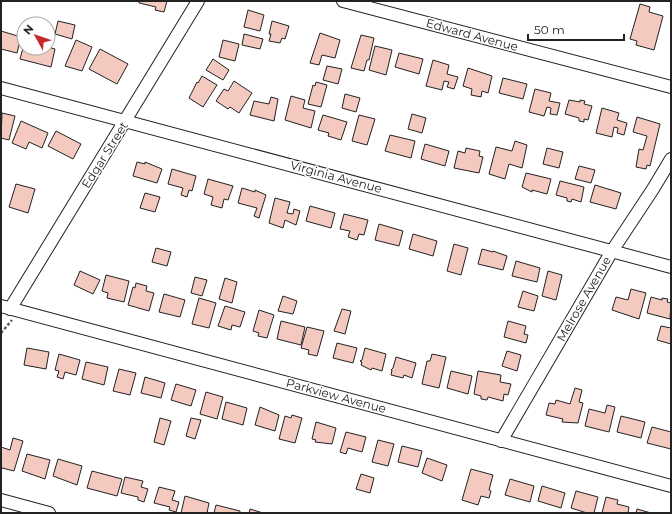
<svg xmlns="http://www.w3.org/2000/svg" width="672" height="514" font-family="Montserrat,sans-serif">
	<rect width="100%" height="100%" fill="#fff"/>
	<path fill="#f3c9c0" stroke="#222" d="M139,1H167L164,12L155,10L156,7L139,3Z
		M640,4L650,7L649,12L663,16L654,50L636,45L637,41L630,39Z
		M248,10L264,15L260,31L244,27Z
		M58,21L75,25L72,39L55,34Z
		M272,21L289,26L285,39L282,38L280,43L269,41L271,34H269Z
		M1,31L21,37L17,53L1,49Z
		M320,33L340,40L335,58L322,55L319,65L310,63Z
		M244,34L263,39L260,49L242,45Z
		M361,35L374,38L369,60H367L364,71L351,68Z
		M76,40L92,47L82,71L65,66Z
		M223,40L239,44L235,61L219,57Z
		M24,44V48L48,47L55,49L51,67L20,59Z
		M375,46L392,50L386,75L369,70Z
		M100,49L128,64L117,84L89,69Z
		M399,53L423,59L419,74L395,67Z
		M213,59L229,70L223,80L206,70Z
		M433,60L449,65L447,74L458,77L454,89L447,87L449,82L444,81L442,90L426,86Z
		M327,66L342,69L338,84L323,80Z
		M468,68L492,76L488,93L482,91L481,97L471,95L472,89L463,86Z
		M202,76L217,85L203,107L189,98L197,82L198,83Z
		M503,78L527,84L523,99L499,93Z
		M234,81L252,93L239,113L230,107L228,109L216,101L224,89L228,91Z
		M316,82L327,85L321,107L308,104L313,85L315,86Z
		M535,89L551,93L549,101L560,103L557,115L550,114L551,108L547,107L544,116L529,112Z
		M345,94L360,98L356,112L342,108Z
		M291,96L305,100L303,108L315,111L311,128L285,120Z
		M271,97L278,99L274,121L250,115L254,101L269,104Z
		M569,100L580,102V100L585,101L584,104L592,106L588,120L584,119V122L579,121V118L565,114Z
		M602,108L619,113L617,120L627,123L624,135L617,133L618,128L614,127L612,137L596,133Z
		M2,113L15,116L9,140L1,138Z
		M412,114L426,118L422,133L408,129Z
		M323,115L347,122L341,140L328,136L329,133L318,130Z
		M359,115L375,119L367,145L352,141Z
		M637,117L660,124L650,166L647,165L646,169L636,167L639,149L643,150L647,136L633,132Z
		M21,121L48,133L42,148L29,142L26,149L12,143Z
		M56,131L81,144L73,159L48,146Z
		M390,135L415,141L411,158L385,151Z
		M515,141L527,145L522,168L509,164L505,179L489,174L496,147L512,151Z
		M425,144L449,151L445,166L421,159Z
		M466,148L480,151L479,156L483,157L479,173L454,168L458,151L465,153Z
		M547,148L563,152L559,168L543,164Z
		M137,162L145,164V162L162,169L157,183L133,176Z
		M579,166L595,170L591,183L575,179Z
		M172,169L196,176L192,191L189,190L187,197L181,195L183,188L168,184Z
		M526,173L551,179L547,194L532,190V192L522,187Z
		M208,179L233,186L228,200L224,199L222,208L211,205L213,197L204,194Z
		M560,181L584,187L581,202L572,199L571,202L567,201V198L556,195Z
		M16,184L35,189L28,213L9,207Z
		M595,185L621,193L616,209L590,202Z
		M242,188L255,192V190L266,195L259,218L254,216L257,208L238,203Z
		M145,193L160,197L155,212L140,208Z
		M275,198L290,202L287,213L293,214L294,209L300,211L296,225L285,220L283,228L269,223Z
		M310,206L335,213L331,228L306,221Z
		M344,214L368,220L364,235L359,234L357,240L348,237L350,231L340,229Z
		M379,224L403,231L399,246L375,240Z
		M413,234L437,241L433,256L409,249Z
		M454,244L468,248L461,275L447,271Z
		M156,248L171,252L167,266L152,262Z
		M482,249L493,252V251L507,256L503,270L478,264Z
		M516,261L540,268L537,282L512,276Z
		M80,271L100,280L93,294L74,285Z
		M548,271L562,275L556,300L542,296Z
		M106,275L129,281L124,302L107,298L108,293L102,291Z
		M195,277L207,280L202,296L191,293Z
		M225,278L237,282L232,303L219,299Z
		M136,283L147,286L146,291L154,293L149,311L128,305L133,287L135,288Z
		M631,289L646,293L639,319L612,310L616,297L628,300Z
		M523,291L538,296L534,311L518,307Z
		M164,294L185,300L180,317L159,312Z
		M283,296L297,301L293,314L278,311Z
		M651,297L662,300V298L668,299L667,302L671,303L670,319L647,313Z
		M199,298L216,303L209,328L192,324Z
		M225,306L245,312L240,327L232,325L231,330L218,326Z
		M342,309L351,311L345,334L334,331Z
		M259,310L274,315L267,338L258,336L259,333L253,331Z
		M281,321L305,327L301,345L277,339Z
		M508,321L526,326L524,334L528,335L526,343L504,337Z
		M661,326L671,328V344L657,340Z
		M307,327L324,331L317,356L308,354L309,350L301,348Z
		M337,343L357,348L353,363L333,358Z
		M27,348L49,352L46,369L24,365Z
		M365,348L386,354L382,371L372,368L371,370L361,365L362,362L360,361L362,360Z
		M507,351L521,355L517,371L502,366Z
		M59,354L80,360L76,375L65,372L63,379L57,377L59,371L55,370Z
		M432,354L446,357L439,388L422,384L427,361H430Z
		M396,357L416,363L412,378L404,375L403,378L391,375L392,370H391L393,368Z
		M86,362L108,367L104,385L82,379Z
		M119,369L136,373L130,395L113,391Z
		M451,371L472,376L468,394L447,388Z
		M478,371L501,375L500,382L511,384L508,395L504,394L503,401L488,397L487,400L481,399V396L474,394Z
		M145,377L165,383L161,398L141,393Z
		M176,384L196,390L191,406L171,400Z
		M575,388L582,390L579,402L583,403L578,423L562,422L563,419L546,415L549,403L555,404L556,400L570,404Z
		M206,392L223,397L217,419L200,414Z
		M226,402L247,408L243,425L222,419Z
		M607,405L615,407L609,432L585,426L589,409L605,413Z
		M260,407L279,415L275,431L255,425Z
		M292,415L302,418L295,443L279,439L285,416L291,418Z
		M621,416L645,422L641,438L617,432Z
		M160,418L171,421L164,445L154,442Z
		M191,418L201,420L195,439L186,436Z
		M316,422L336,428L332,444L315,442L316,440L312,439Z
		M652,427L671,432V449L647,443Z
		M346,432L366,437L362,452L348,448L346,454L340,452Z
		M13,438L23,441L14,471L2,468L1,466V447L10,450Z
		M378,440L394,444L388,466L372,462Z
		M402,446L422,451L418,467L398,462Z
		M27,454L50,460L45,479L22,471Z
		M427,458L447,465L442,481L422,473Z
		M58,459L82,466L77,485L53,476Z
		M471,469L493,475L489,490L491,491L489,498L481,496L478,505L462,500Z
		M92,471L122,479L117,496L87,488Z
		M361,474L374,478L370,493L356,489Z
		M125,477L143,481L141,487L148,489L144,502L138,500V497L121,493Z
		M510,479L534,486L530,502L505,495Z
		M542,486L565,493L561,508L538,501Z
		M159,487L175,491L172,500L179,502L176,512L169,510L170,507L154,503Z
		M576,491L598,497L594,513H587L571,508Z
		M185,496L209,503L207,513H181Z
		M606,497L618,500L617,504L629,507L628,513H602Z
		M216,505L240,511V513H214Z
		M250,509L263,513H249Z
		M637,509L651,513H636Z"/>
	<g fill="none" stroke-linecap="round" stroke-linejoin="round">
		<defs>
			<path id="street" d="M343,1L671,87
				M1,88L671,267
				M1,306L671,486
				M10,309L198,1
				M501,441L612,251L653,189L671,159
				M1,500L49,513"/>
		</defs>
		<use href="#street" stroke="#222" stroke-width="14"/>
		<path stroke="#646464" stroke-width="2.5" stroke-dasharray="3 2" stroke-linecap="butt" d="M1,333L12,320"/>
		<use href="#street" stroke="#fff" stroke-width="12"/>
	</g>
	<g text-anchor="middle" stroke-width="3" stroke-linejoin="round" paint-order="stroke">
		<g font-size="12" fill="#222" stroke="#fff">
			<text transform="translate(472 35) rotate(15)" y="4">Edward Avenue</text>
			<text transform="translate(105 155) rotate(-58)" y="4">Edgar Street</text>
			<text transform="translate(336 177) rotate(15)" y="4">Virginia Avenue</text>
			<text transform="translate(584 299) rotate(-60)" y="4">Melrose Avenue</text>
			<text transform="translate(336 396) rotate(15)" y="4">Parkview Avenue</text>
		</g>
	</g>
	<rect width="672" height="514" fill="none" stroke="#222222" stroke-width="4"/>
	<g transform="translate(36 36) rotate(310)"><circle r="19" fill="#ffffff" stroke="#a7a7a7"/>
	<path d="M0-3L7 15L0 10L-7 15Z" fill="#c62828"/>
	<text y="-6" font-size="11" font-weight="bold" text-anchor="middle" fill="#222222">N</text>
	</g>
	<path d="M528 34v6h96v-6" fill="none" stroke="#222222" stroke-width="2"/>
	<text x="534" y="34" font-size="12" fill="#222222" stroke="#ffffff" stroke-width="3" paint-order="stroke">50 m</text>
</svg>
